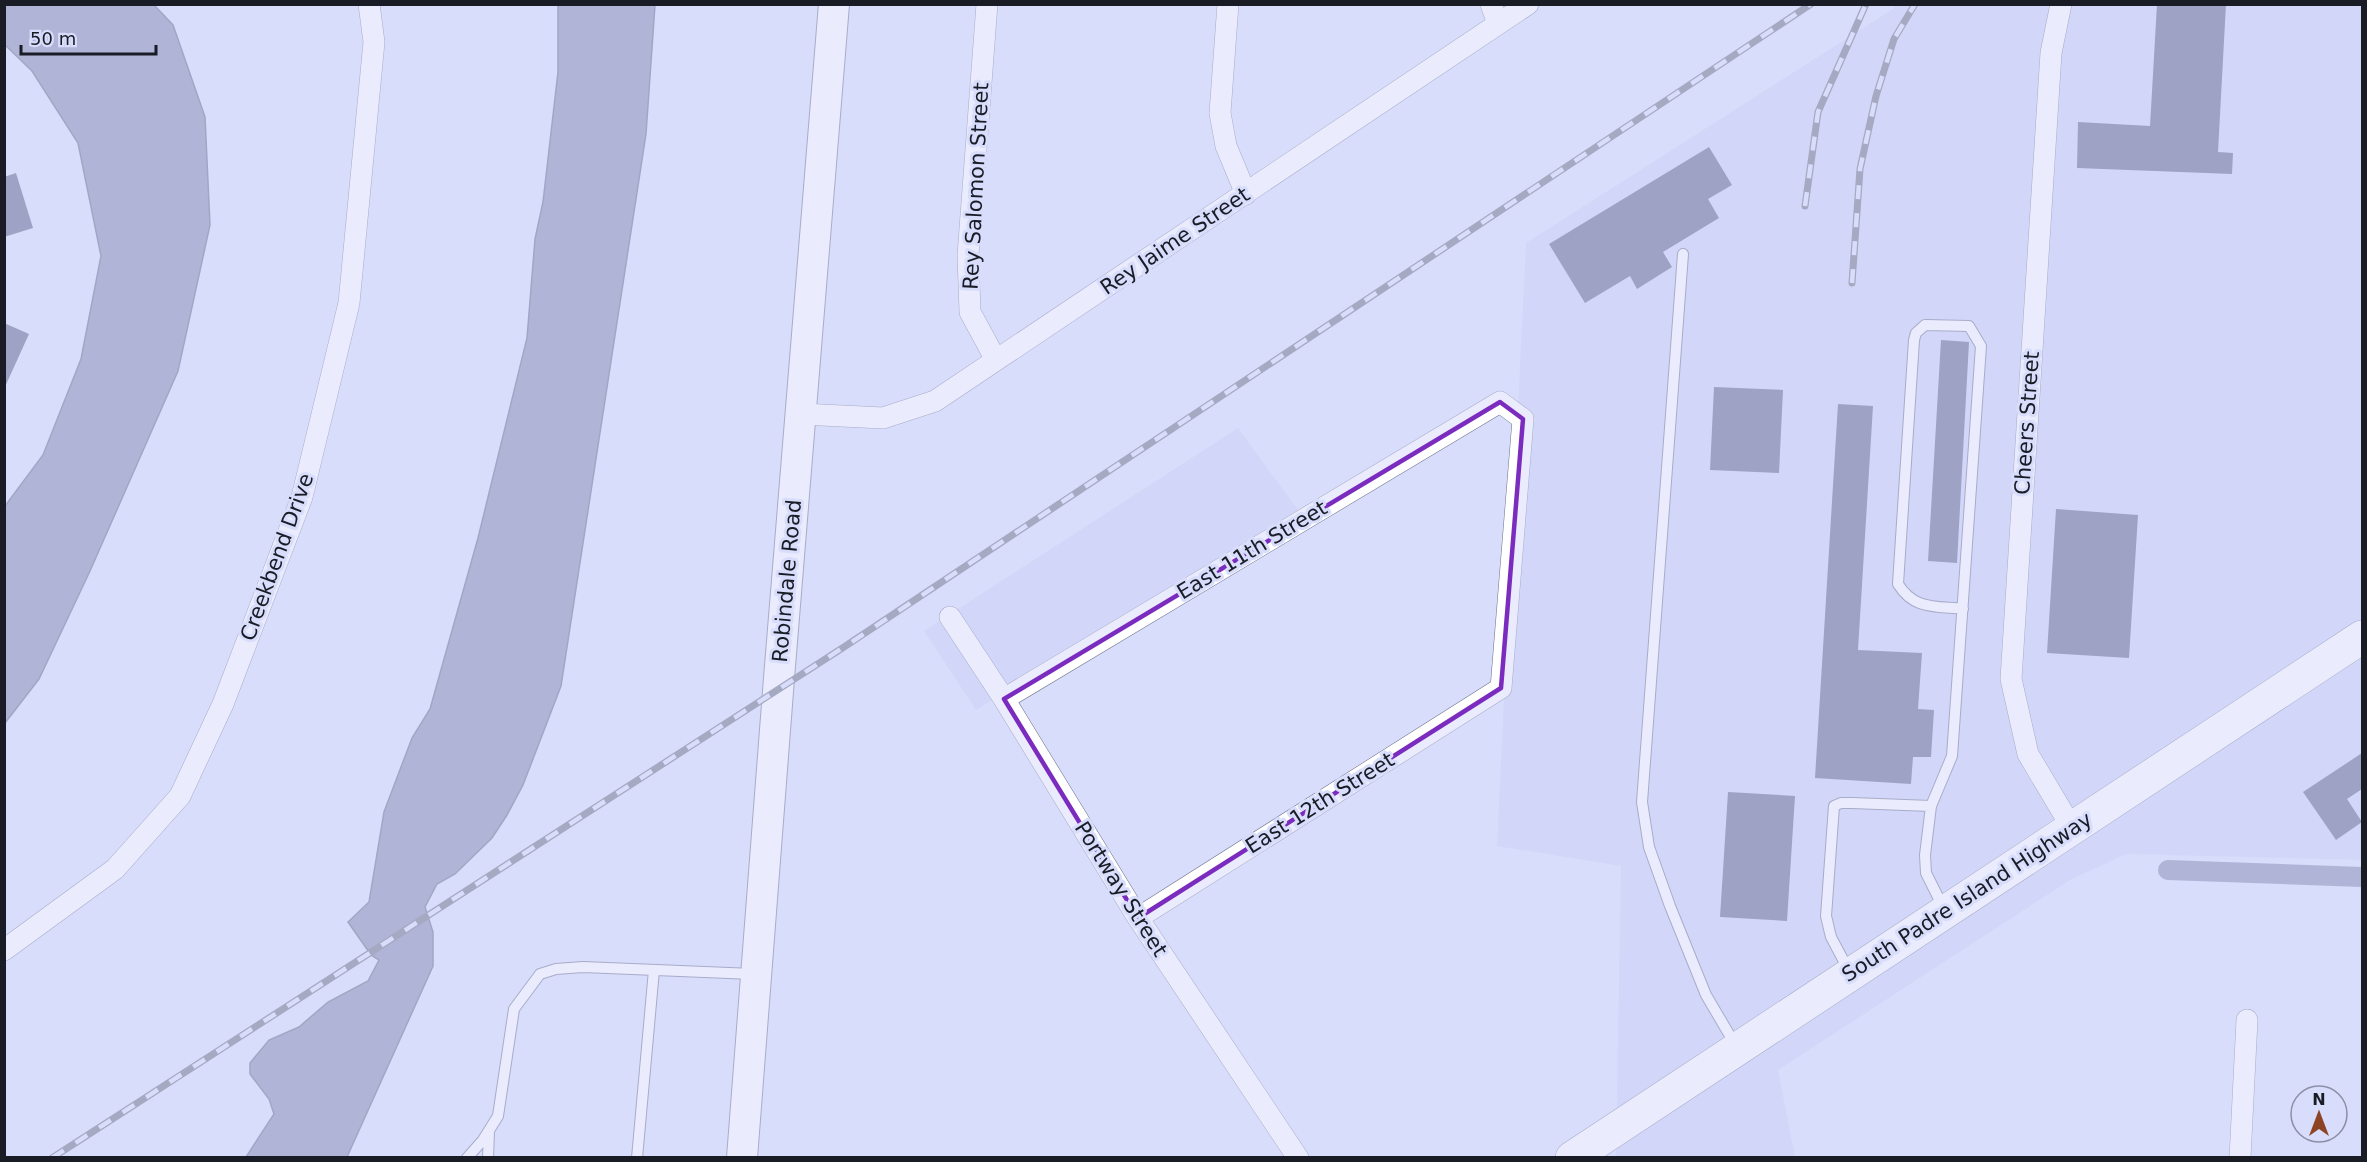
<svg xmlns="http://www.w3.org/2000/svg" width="2367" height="1162" font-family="'DejaVu Sans',sans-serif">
	<rect width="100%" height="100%" fill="#d8ddfb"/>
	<path fill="#cad1f5" d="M1894,5H2362V860L2126,854L2070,880L1778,1070L1795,1157L1616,1158L1621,866L1497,846L1526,243L1893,9Z
		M1238,428L1298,510L976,710L924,631Z"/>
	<path fill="#7e85ad" stroke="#606584" stroke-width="1.5" d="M5,4L154,5L173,25L205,117L210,225L178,371L90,571L39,679L5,723V506L43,455L81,359L101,256L78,143L32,71L5,45Z
		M558,5H655L646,134L561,686L523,785L507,815L492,838L455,874L437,884L425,907L433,932V966L347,1157H246L274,1114L269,1099L250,1074V1063L269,1040L299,1027L328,1002L368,981L379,960L371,955L348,922L369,902L384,812L412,738L430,709L478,538L527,338L535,239L543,202L558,72Z"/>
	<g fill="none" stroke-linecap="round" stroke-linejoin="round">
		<path stroke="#7e85ad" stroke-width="20" d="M2168,870L2362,877"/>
	</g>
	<path fill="#575d83" d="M2157,4H2226L2218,152L2233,153L2232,174L2077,168L2078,122L2150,126Z
		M1709,147L1732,185L1708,199L1719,218L1663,252L1672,267L1637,289L1630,276L1585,303L1549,244Z
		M16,173L33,228L4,237V177Z
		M4,323L29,334L4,389Z
		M1941,340L1969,342L1957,563L1928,561Z
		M1714,387L1783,390L1779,473L1710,470Z
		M1838,404L1873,406L1858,650L1922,653L1918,709L1934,710L1931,757H1913L1911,784L1815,778Z
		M2056,509L2138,515L2129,658L2047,653Z
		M2362,753V789L2347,799L2362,822L2336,840L2303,792Z
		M1728,792L1795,796L1787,921L1720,917Z"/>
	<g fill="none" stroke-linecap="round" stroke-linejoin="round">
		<defs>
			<path id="lane" d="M1683,254L1642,802L1649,847L1670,906L1706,995L1736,1046
				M1944,909L1926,873L1925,855L1931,806L1952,756L1981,346L1969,326L1925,325L1916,333L1914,340L1898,584C1914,610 1935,606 1963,609
				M1849,971L1831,937L1826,916L1834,806L1841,803H1852L1931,806
				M467,1158L483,1140L498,1116L514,1009L540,974L556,969L583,967L753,974
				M488,1158L489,1131
				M637,1158L654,970"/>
			<path id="street" d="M987,4L968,255L970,312L996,360
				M1228,4L1220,113L1226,146L1246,194
				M1491,4L1498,24
				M2061,4L2051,53L2011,679L2028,754L2072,828
				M801,414L883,418L935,401L1528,4
				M950,617L1004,699L1138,918L1298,1158
				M1004,699L1500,402L1523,419L1501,688L1138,918
				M4,950L115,869L180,796L223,704L302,497L349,303L374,42L369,4
				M2240,1158L2247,1020"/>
			<path id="secondary" d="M742,1158C770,773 803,389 834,4"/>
			<path id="primary" d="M1572,1158L2362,637"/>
		</defs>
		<use href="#lane" stroke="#6d718b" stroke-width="12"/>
		<use href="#street" stroke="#6d718b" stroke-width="22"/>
		<use href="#secondary" stroke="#6d718b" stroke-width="32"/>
		<use href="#primary" stroke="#6d718b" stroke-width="34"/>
		<use href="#lane" stroke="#fff" stroke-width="10"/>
		<use href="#street" stroke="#fff" stroke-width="21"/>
		<use href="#secondary" stroke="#fff" stroke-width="30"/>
		<use href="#primary" stroke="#fff" stroke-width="33"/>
		<defs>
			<path id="rail" d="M1805,206L1818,112L1866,4
				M1852,283L1860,169L1876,96L1894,39L1915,4
				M52,1158L844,647L1811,4"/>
		</defs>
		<use href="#rail" stroke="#676a7c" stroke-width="7"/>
		<use href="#rail" stroke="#d8ddfb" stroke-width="4.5" stroke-dasharray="14" stroke-linecap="butt"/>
	</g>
	<path d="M0 0H2367V1162H0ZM1500,402L1523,419L1501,688L1138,918L1004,699Z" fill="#d8ddfb" fill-opacity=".55" fill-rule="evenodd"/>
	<path fill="none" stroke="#7b2cbf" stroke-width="4.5" stroke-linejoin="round" d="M1500,402L1523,419L1501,688L1138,918L1004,699Z"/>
	<g text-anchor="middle" stroke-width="6" stroke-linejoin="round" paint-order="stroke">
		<g font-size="21" fill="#191b25" stroke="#d8ddfb">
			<text transform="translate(976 186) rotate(-87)" y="7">Rey Salomon Street</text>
			<text transform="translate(1175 241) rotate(-34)" y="7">Rey Jaime Street</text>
			<text transform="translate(2027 423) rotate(-86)" y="7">Cheers Street</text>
			<text transform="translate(1252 550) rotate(-31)" y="7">East 11th Street</text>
			<text transform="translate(277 557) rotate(-70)" y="7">Creekbend Drive</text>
			<text transform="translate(787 581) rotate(-85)" y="7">Robindale Road</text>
			<text transform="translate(1320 803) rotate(-32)" y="7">East 12th Street</text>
			<text transform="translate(1121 889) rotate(58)" y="7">Portway Street</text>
			<text transform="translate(1967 897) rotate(-33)" y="7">South Padre Island Highway</text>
		</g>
	</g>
	<rect width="2367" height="1162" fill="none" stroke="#191b25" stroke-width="12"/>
	<g transform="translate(2319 1114)"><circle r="28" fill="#d8ddfb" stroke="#8c8fa5" stroke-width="1.5"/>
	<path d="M0-4.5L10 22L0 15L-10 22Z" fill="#8d4424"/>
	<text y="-9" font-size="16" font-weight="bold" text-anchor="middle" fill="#191b25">N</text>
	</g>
	<path d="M21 45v9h135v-9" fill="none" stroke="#191b25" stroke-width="3"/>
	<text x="30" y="45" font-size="18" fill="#191b25" stroke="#d8ddfb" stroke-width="4.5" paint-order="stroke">50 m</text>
</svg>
